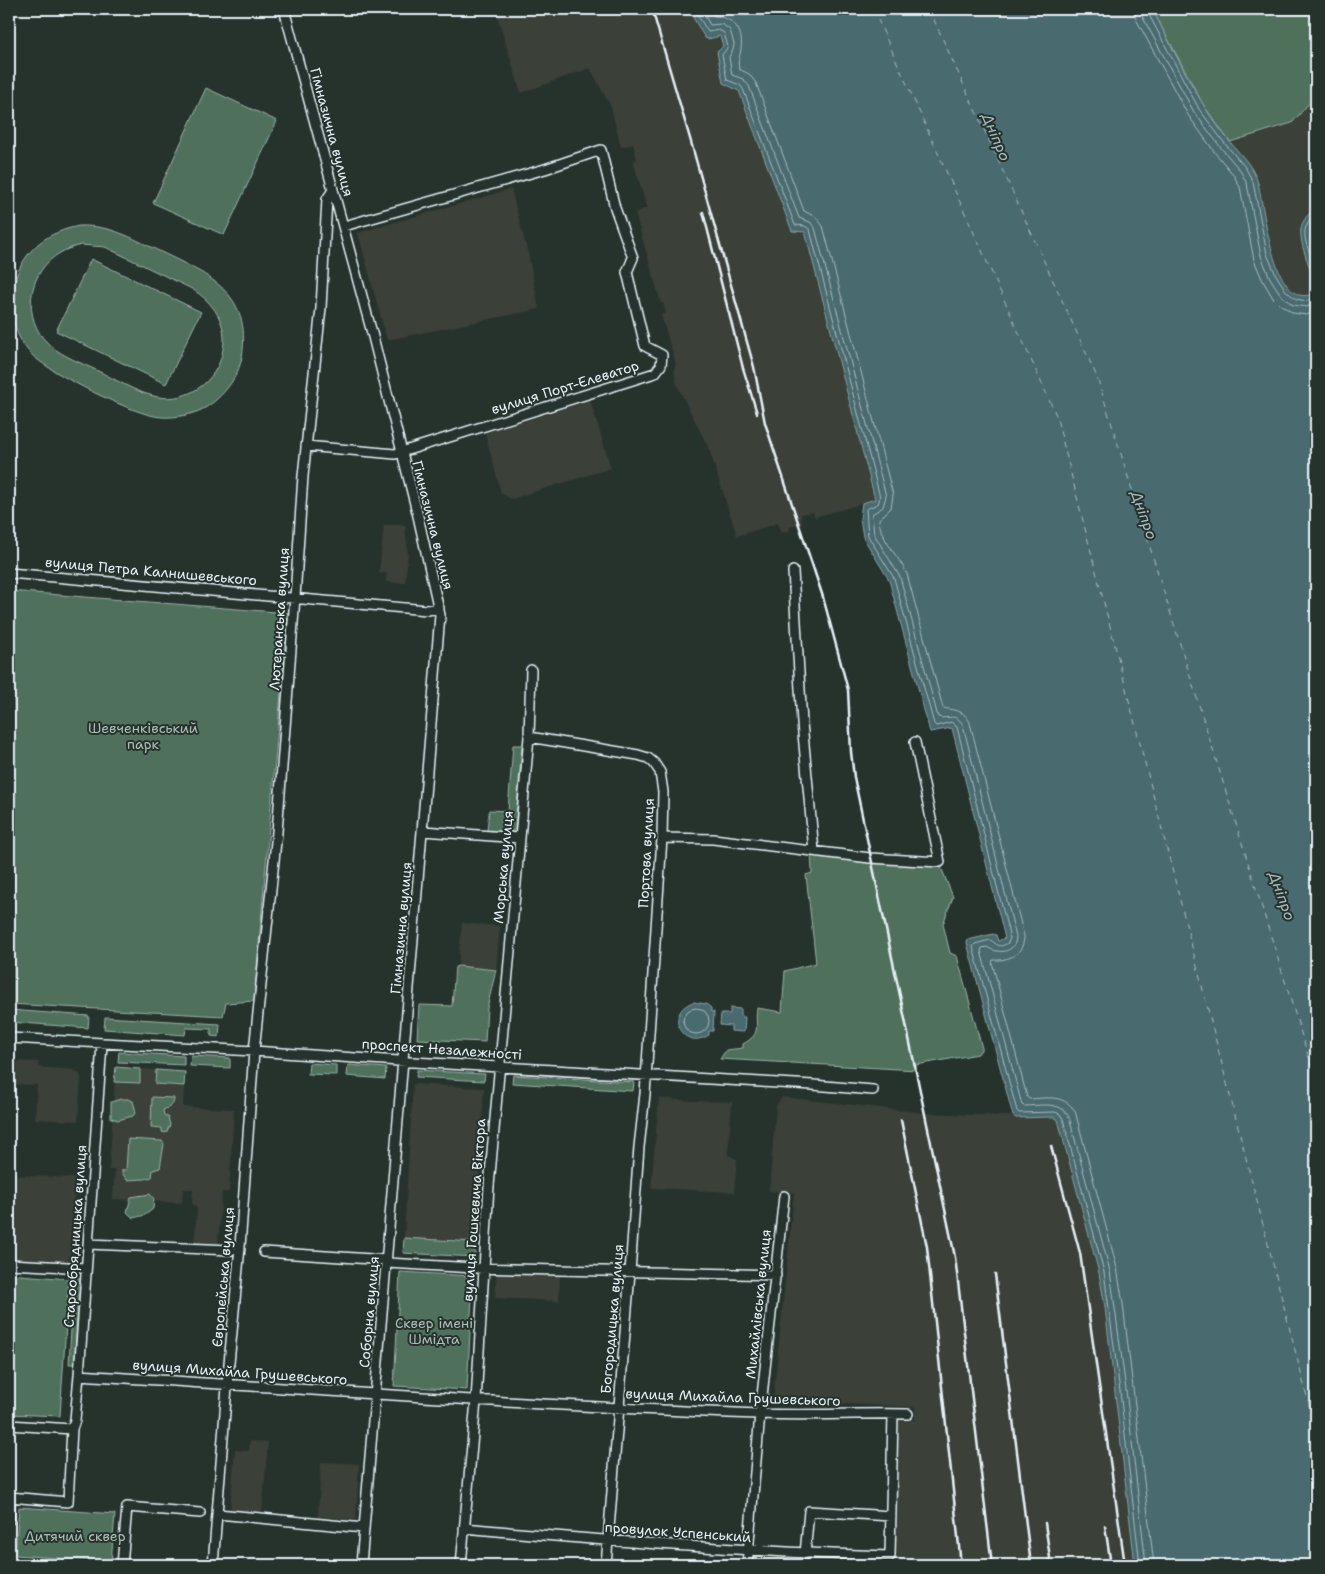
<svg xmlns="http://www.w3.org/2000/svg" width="1325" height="1574" font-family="'Shantell Sans',sans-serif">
	<rect width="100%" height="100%" fill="#26332d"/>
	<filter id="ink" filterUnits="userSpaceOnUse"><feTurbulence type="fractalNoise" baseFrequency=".02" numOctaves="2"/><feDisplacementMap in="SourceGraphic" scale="10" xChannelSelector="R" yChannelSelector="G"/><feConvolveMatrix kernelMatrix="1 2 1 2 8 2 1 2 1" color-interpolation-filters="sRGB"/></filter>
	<g filter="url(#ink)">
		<path fill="#3a4138" d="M495,9H688L698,27L708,39L720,36L723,46L718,49L729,87L739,91L792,231L805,232L875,500L815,517L813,512L801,514L802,524L789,527L790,530L782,533L778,523L737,536L709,449L677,385L674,369L676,364L661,315L666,313L663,303H661L635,213L647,208L633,161L637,160L633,144L621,147L611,107L590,68L521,93Z
			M1316,95V207L1312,211L1300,237L1316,286L1312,294L1306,296L1299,295L1289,288L1280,272L1272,253L1257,181L1241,154L1230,142L1292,123Z
			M511,189L529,257L539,309L387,340L358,233Z
			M590,400L611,468L511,499L501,493L485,433Z
			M384,525H405L408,554L405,583L386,582L387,573H379Z
			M462,923L500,926L496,970L458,966Z
			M9,1061L39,1062L38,1067L74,1070L79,1073L81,1078L78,1121L35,1119L37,1085L9,1084Z
			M116,1067L185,1072L183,1107L234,1109L229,1192H222L218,1245L194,1243L197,1208L192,1203L193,1189H183L182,1203L113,1199L115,1170H109Z
			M413,1084L484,1088L475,1257L403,1253Z
			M782,1097L925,1113L1057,1118L1099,1273L1105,1307L1135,1565H833V1557L892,1560L898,1419L915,1420V1407L773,1401L794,1193L769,1191L776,1106Z
			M659,1098L691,1101L732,1102L728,1155L737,1159L734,1192L651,1188Z
			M9,1175L75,1178L70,1262L9,1259Z
			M497,1271L560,1274L559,1301L495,1298Z
			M250,1441L268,1442L262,1513L230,1510L235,1450L249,1451Z
			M321,1462L359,1464L356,1520L318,1517Z"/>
		<path fill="#4f715c" stroke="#9cb1aa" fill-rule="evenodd" d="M1152,9H1316V95L1292,123L1230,142L1204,106Z
			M206,88L277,121L224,235L153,203Z
			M79,226C110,225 130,237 157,250C206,274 253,291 242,357C238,378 223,397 205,408C192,415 176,418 161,417C136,416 47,372 30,353C2,322 7,271 38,244C50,234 64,229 79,226ZM81,245L105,247L192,289C213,302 228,323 223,349C218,383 184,406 150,395C132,390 115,379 98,371C80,362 57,355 43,338C22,311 30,270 60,253C66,249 74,247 81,245Z
			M91,259L201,312L166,384L56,331Z
			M9,591L288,613L254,1001L226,1003L223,1016L9,1004Z
			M513,745H522L515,829L511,833L487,831L489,810L508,811Z
			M811,851L939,862L953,897L943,924L950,953L957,956L982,1048L978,1054L916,1065V1070L720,1059L726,1050L743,1048V1044C763,1033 754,1026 757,1008L782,1012L785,971L816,963L806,875L812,873Z
			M458,966L496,970L487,1008L485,1042L417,1039L419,1005L452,1006L455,967Z
			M9,1010L89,1016L88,1028L9,1022Z
			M105,1017L220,1024L219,1037L211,1036V1029L186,1028L185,1035L104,1029Z
			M119,1052L184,1056V1065L118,1062Z
			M191,1056L230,1058V1068L190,1066Z
			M309,1063L336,1065V1075L308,1074Z
			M348,1065L386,1068L385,1079L347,1076Z
			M116,1067L140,1069V1083L114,1082Z
			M156,1070L185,1072L184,1086L155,1084Z
			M417,1070L485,1074L484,1081L416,1077Z
			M513,1075L634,1082L633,1091L512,1083Z
			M152,1097L174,1098C174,1106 170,1107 163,1110L164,1115L168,1117L170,1125L166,1133L162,1132V1128L151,1127Z
			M121,1099H128L133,1101L136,1112L133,1116L118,1120L111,1118V1102Z
			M128,1139L162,1141L164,1144L160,1168L153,1170L152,1177L145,1179L127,1180L122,1173V1170H126Z
			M150,1194L154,1199L153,1209L145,1215L133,1218L127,1212L131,1197Z
			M404,1238L475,1242V1257L403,1253Z
			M400,1272L473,1276L467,1390L394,1386Z
			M9,1274L69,1279L60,1416L9,1414Z
			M74,1278H80L74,1364H69Z
			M19,1507L115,1514L111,1562L15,1555Z"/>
		<path fill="#486b6e" stroke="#88a1a5" d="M688,9H1152C1169,41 1185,75 1204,106C1211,118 1221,131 1230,142C1241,155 1253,166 1258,183C1264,205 1273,310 1312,294L1316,286C1312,271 1296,239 1302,225C1304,218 1311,212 1316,207V1565H1135L1105,1307L1099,1273L1058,1120L1054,1117L1016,1118L1013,1116L967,943L968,940L993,934L996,935L998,941L1005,938L952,728L930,732L889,580L863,537L860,518L862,503L875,499L805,232L792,231L739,91L723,83L717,52L723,46L720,36L708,39L705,38Z
			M693,1002L706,1004L711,1008V1012H714L713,1031H709V1035C682,1052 663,1013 693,1002Z
			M730,1008L741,1009V1017H745L744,1032L731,1031V1026L720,1025L721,1014H730Z"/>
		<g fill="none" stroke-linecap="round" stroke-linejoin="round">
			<path stroke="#a8bbc1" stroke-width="1" d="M694,9L708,32L719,30L724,33L728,47L722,55L727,80L740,85L743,89L795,225L805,226L810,230L880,497L878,504L866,509L868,536L894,578L934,724L936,726L951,722L957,727L1010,938L1008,943C997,949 998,944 990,940L975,944L973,947L1017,1111L1019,1113L1055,1112L1060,1114L1063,1119L1104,1272L1120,1391L1140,1565
				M701,9L710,25L722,24L730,30L734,44L733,50L729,57L732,75L743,79L749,86L799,218L810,222L815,228L886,496L883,507L872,514L874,534L900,577L938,717C948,720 956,712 963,725L1016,937C1015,954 998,954 987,947L982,948L981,951L1022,1105L1024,1106C1039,1106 1061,1100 1069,1117L1110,1271L1126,1390L1146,1565
				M709,9L714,16C732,17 744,29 741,49C740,58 737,59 739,69L749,74L756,83L804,211L816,217L823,226L893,495L891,508L879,519C880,540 899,556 907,574L943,708C955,711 964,709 970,723L1024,936C1024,954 1009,961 993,960L992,962L1027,1097L1029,1099C1047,1098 1064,1094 1075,1111L1117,1268L1123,1304L1154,1565
				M1134,9L1136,19L1188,115L1216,154L1233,174L1240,187L1254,260L1263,281L1273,298L1278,303L1293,313L1306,315L1316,312
				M1141,9L1142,16L1194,112L1222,149L1240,170L1247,184L1261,256L1270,278L1281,295L1293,305L1306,307L1316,304
				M1148,9V13L1199,109L1226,145L1245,167L1253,182L1267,254L1276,275L1286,291L1296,299L1307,301L1316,296
				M1316,214C1313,218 1308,222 1306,227C1301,239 1313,258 1316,270
				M683 1021a13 13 0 1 1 26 0a13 13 0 1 1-26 0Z"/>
			<path stroke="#a8bbc1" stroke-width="1" stroke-dasharray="6 5" stroke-linecap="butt" d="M873,9L1056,415L1316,1432
				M929,9L1097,377L1316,1081"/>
			<defs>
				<path id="minor" d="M284,9L372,333L418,516L440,615L361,1565
					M306,446L395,454L655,373L661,365L662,355L645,346L627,272L633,258L615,208L601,150L545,169L344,226
					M793,571L802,723L814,851
					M9,573L427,610L439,608
					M529,737L638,755L648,758L654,763L660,772L663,792L662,838L645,1094L639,1147L630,1272L606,1565
					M423,831L519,838
					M662,838L713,839L870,858L940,862L915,742
					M9,1038L254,1051L413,1062L813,1085L873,1090
					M88,1244L231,1250
					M264,1252L387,1260
					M387,1263L475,1268L776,1275
					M9,1264L86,1268
					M79,1375C305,1389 531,1406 758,1414C808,1416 858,1413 908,1414
					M9,1425L72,1429
					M9,1497L68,1502L72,1429L75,1420L79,1375L102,1044
					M218,1514L364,1528
					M9,1520L10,1497
					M464,1528C606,1541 747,1552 890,1556L893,1414
					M805,1554L809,1511L891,1516
					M122,1565L127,1507L200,1513
					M213,1565L228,1374L240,1247L254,1051L277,832L295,597L303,476L321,308L327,199L333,190
					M461,1565L476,1401L489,1186L529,737L531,670
					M747,1565L760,1414L784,1196"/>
			</defs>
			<use href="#minor" stroke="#e8f1f8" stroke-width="12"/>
			<use href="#minor" stroke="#26332d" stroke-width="9"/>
			<path stroke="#e8f1f8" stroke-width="2.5" d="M652,9L691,142L754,367L765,423L823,597L843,671L848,690L851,752L854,777L955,1257L992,1565
				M703,212L743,368L757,413
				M901,1120L927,1247L961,1565
				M1051,1146L1080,1253L1125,1565
				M995,1274L1031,1565
				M1045,1523L1051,1565
				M1105,1526L1111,1565"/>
		</g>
	</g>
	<g text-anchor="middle" stroke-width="4" stroke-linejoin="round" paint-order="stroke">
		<g font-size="14" fill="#e8f1f8" stroke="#26332d">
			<text transform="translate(332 132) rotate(75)" y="5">Гімназична вулиця</text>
			<text transform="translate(565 387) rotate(-17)" y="5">вулиця Порт-Елеватор</text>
			<text transform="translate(433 525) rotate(76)" y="5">Гімназична вулиця</text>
			<text transform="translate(151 571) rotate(5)" y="5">вулиця Петра Калнишевського</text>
			<text transform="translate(279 619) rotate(-86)" y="5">Лютеранська вулиця</text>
			<text transform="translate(646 853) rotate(-87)" y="5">Портова вулиця</text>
			<text transform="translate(503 867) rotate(-85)" y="5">Морська вулиця</text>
			<text transform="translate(401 928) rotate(-85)" y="5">Гімназична вулиця</text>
			<text transform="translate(442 1049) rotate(4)" y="5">проспект Незалежності</text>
			<text transform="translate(474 1210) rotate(-86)" y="5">вулиця Гошкевича Віктора</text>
			<text transform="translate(75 1236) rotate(-86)" y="5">Старообрядницька вулиця</text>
			<text transform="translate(223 1277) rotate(-85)" y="5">Європейська вулиця</text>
			<text transform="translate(758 1304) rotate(-84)" y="5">Михайлівська вулиця</text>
			<text transform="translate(369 1312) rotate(-85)" y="5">Соборна вулиця</text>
			<text transform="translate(612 1319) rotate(-85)" y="5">Богородицька вулиця</text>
			<text transform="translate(240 1372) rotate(4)" y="5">вулиця Михайла Грушевського</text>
			<text transform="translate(733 1397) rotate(2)" y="5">вулиця Михайла Грушевського</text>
			<text transform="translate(678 1532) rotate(4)" y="5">провулок Успенський</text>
		</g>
		<g font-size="14" fill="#abbeba" stroke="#26332d">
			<text x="143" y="733">Шевченківський<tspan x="143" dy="16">парк</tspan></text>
			<text x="434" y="1328">Сквер імені<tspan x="434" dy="16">Шмідта</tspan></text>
			<text x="75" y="1541">Дитячий сквер</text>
		</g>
		<g font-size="15" font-style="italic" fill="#a8bbc1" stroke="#26332d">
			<text transform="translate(996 137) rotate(67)" y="5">Дніпро</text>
			<text transform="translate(1144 515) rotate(70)" y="5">Дніпро</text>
			<text transform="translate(1282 896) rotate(70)" y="5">Дніпро</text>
		</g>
	</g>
	<rect width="1325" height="1574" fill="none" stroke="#26332d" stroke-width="30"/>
	<rect x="15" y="15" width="1295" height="1544" fill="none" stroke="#e8f1f8" stroke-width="2" filter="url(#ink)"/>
</svg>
